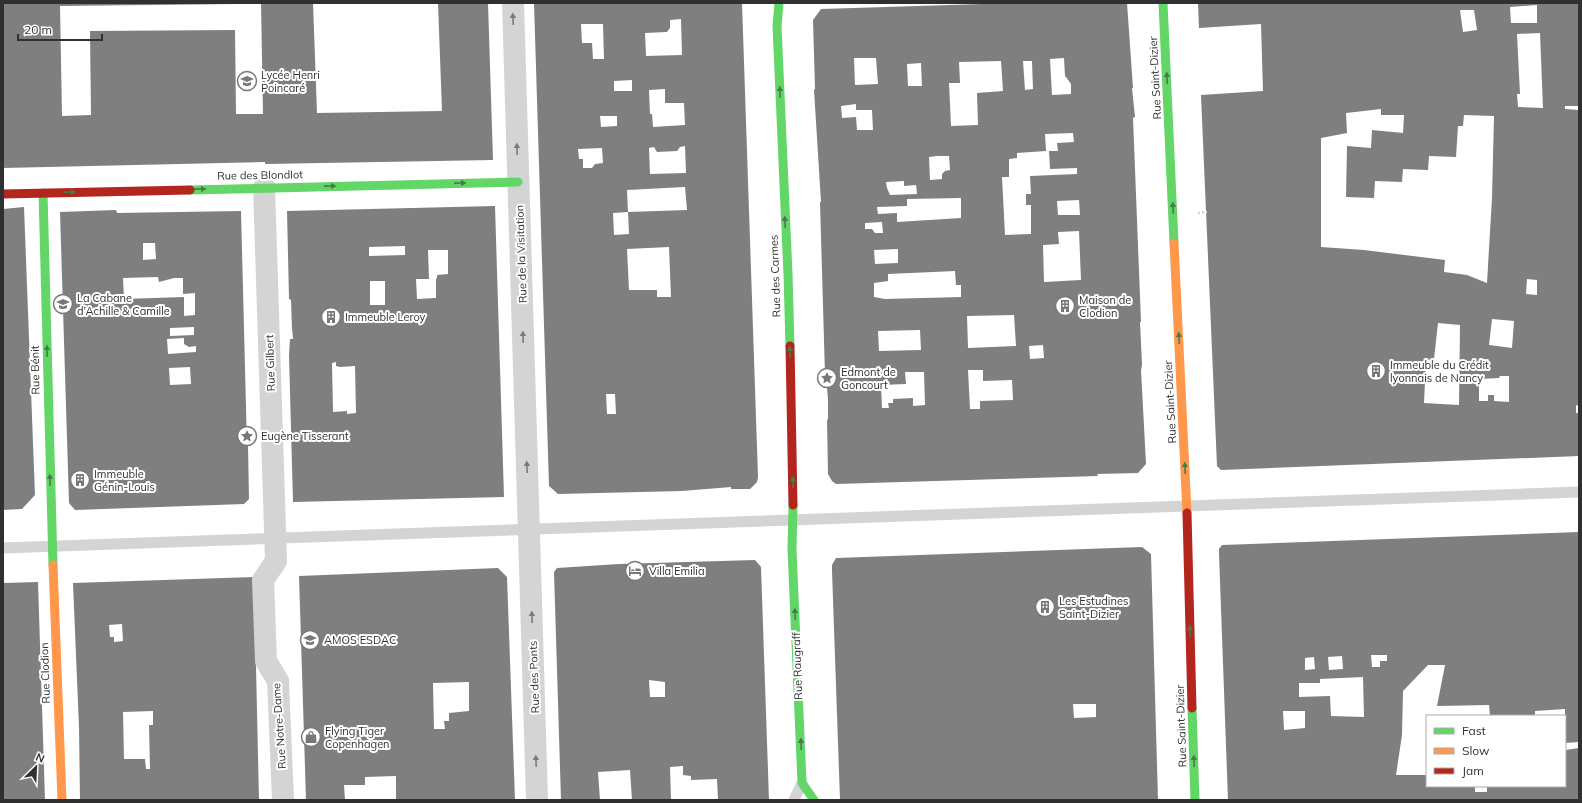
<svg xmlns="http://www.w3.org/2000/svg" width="1582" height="803" font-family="Mulish,sans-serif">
	<rect width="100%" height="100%" fill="#fff"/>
	<path fill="#7f7f7f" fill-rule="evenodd" d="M3,3H237V4L60,6L62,116L91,115L90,31L235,30L236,114H263L261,3H313L317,113L442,111L438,3H488L493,160L265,164V162L3,168Z
		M534,3H742L758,477L757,482L750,489H731V487L682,491L558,494L549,486ZM681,19L682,55L646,56L645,33L667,32L670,28V20ZM581,24H603L604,59H593L592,43H582ZM632,80V91H614V81ZM665,89V103H684L685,125L653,127L652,114H650L649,90ZM600,116H617V126L601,127ZM685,146L686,173L650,174L649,148L654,147L657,152L677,151L680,147ZM602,148L603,163L595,164L592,168H583V159H579L578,149ZM685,187L687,210L628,212L629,234L614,235L613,213L628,212L627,190ZM669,247L671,297H657V290H629L627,249ZM606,394H615L616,414H607Z
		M1014,3H1127L1133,88H1132L1135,117L1133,118L1141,322H1140L1142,365L1141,370L1146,464L1138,473L1097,474L1098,476L836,484L832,481L828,474L827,419L828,420V400L826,375H825L820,202H821L814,90L815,89L813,20L821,9ZM854,58H876L878,84L855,85ZM1064,58L1065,76L1066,77L1071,84V94L1052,95L1050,59ZM1001,61L1003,91L977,93L978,125L951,126L949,83H960L959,62ZM1023,61H1032L1033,89L1025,90ZM921,63L922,86H908L907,64ZM856,104V110H872L873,130H857L856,117L842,118L841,106ZM1073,133L1074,142L1057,143L1058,151H1049L1050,169L1077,168V174L1030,176L1031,194H1026V205H1031V234L1005,235L1002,177H1009V159L1017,158V153L1046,151L1045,134ZM937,156H949L950,170L945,171L942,174V179L930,180L929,157ZM904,181V186L916,185L917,194L890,195L887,188L886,182ZM961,198V218L897,222V213L878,214L877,207L907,206V199ZM1079,200L1080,215H1058L1057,201ZM882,222L883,233H875L872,229H865V223ZM1079,231L1081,280L1044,282L1043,245L1059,244L1058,232ZM898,249V263L875,264L874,250ZM955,271L956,285H961V297L885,299L874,297V283L888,281V274ZM1014,315L1016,346L968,348L967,316ZM920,330L921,350L879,351L878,331ZM1043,345L1044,358L1030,359L1029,346ZM968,370H983V381L1012,380L1013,400L980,401V409H970ZM905,372H924L925,405L913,406V398L893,399V403H888L889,408H882L881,385L906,384Z
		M1198,3H1579V106H1565V109L1579,110V406L1576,405V413H1579V456L1221,470L1217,466L1201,95L1263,91L1261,24L1199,28ZM1537,5V23H1511L1510,7ZM1460,10H1474L1477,30L1463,32ZM1540,33L1543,108L1518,107L1517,94H1520L1517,34ZM1381,109V115H1404L1403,133L1372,130L1371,148L1347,146L1346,197L1374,198L1375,181L1402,182L1403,169L1428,170L1429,156L1456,157L1458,126H1463L1464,115L1494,116L1492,198L1487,283L1467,275L1444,272L1445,260L1364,250L1321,247V138L1347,133L1346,113ZM1527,279L1537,280V295L1526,294ZM1492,319L1514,321L1512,348L1489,345ZM1438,323L1460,325L1459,405L1424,403L1426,360L1434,359ZM1500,376H1509V402L1494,401V395H1488V401H1479V379L1499,378Z
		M495,206L504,497L293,502L289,355L290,339H293L292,328L291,300L289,299V298L287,211ZM405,246V255L369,256V247ZM428,250H448V274L437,275V278L436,279V298L417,299L416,279H429ZM370,281H385V305H370ZM336,362V366L340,367L355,366L356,413L347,414V411L333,412L332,363Z
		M24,207L35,495L22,509L3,510V209Z
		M116,210L117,213L241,211L247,446H248L249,499L244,504L75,510L69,503L60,212ZM143,243H155L156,259L143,260ZM158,277L159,282L174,278H183V294L195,293V315L184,316V297L124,299L123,278ZM194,327V335L170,336V328ZM184,338V344L189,347L196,346V352L168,354L167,339ZM190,367L191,384L170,385L169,368Z
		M1579,532V742L1565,743V709L1535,711V716H1490L1489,705L1437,706L1445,665H1428L1403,691L1402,735L1396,775H1427V786H1475V792H1487V786H1565V750L1579,748V800H1228L1219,554V549L1222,545ZM1371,655H1387V661H1380V667H1372ZM1342,656L1343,669L1329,670L1328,657ZM1314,657L1315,669L1305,670V658ZM1363,677L1364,717L1331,716L1330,696L1299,697V683H1320V679ZM1283,711H1305V728L1284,730Z
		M1142,547L1151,554L1158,800H840L832,571V565L836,558ZM1073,704H1096V717L1074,718Z
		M755,560L761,567L769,800H718L717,779L691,780V776L683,775V766L670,767L671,800H632L630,770L598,772L600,800H561L554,572L557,568L619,564ZM649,680L665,682V697H650Z
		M498,568L507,577L515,800H396V776L365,777V785H344L345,800H306L299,576ZM469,682V711L449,713V721H444L445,729H434L433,683Z
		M254,577L259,800H80L79,727L73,583ZM122,624L123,641L114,642V637H110L109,625ZM153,711V725H149L150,769H146L145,759H124L123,712Z
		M38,582L45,800H3V583Z"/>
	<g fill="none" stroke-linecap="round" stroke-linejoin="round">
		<path stroke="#d4d4d4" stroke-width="2.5" stroke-dasharray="2 2" stroke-linecap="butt" d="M1198,213L1207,212"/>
		<path stroke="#d4d4d4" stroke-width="11" d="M3,548L1579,492
			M794,800L802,783"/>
		<path stroke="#d4d4d4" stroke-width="22" d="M513,3L537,800
			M264,187L276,561L263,580L266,661L278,681L283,800"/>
		<path stroke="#63d668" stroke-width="9" d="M779,3L777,26L788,274L790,346
			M1163,3L1174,243
			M190,190L518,182
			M43,193L53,565
			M793,505L792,549L802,783L814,800
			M1192,708L1195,800"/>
		<path stroke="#ff974d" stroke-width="9" d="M1174,243L1187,513
			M53,565L62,800"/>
		<path stroke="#b3261e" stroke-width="9" d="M3,194L190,190
			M790,346L793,505
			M1187,513L1192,708"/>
	</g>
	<defs><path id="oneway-solid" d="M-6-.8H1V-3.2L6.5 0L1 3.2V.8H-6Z"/></defs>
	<g fill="#7a7a7a">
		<use href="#oneway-solid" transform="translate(513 19) rotate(-92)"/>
		<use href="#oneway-solid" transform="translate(517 149) rotate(-92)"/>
		<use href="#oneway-solid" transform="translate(523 337) rotate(-92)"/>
		<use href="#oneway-solid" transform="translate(527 467) rotate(-92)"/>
		<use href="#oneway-solid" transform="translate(532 617) rotate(-92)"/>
		<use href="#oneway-solid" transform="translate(536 761) rotate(-92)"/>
	</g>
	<g fill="#477b49">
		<use href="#oneway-solid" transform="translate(1167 78) rotate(-93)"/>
		<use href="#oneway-solid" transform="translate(780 92) rotate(-92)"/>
		<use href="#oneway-solid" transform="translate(460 183) rotate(-1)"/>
		<use href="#oneway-solid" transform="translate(330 186) rotate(-1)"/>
		<use href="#oneway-solid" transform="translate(200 189) rotate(-1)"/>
		<use href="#oneway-solid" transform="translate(70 192) rotate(-1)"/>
		<use href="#oneway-solid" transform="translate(1173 208) rotate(-93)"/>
		<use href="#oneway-solid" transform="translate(785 222) rotate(-92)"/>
		<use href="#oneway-solid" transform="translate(1179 338) rotate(-93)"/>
		<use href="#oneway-solid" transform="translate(47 351) rotate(-91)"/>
		<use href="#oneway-solid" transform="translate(790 352) rotate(-92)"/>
		<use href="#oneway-solid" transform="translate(1185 468) rotate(-93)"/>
		<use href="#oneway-solid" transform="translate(50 480) rotate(-91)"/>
		<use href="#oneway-solid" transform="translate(793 482) rotate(-91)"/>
		<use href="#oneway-solid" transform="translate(795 614) rotate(-92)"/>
		<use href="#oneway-solid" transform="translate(1190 631) rotate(-92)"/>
		<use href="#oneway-solid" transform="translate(801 744) rotate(-92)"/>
		<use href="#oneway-solid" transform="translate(1194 761) rotate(-92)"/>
	</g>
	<defs>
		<symbol id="school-ring" viewBox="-11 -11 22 22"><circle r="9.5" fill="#fff" stroke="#787878" stroke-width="1.5"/><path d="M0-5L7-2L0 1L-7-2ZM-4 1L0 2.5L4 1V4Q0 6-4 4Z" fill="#787878"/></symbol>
		<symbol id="building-ring" viewBox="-11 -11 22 22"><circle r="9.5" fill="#fff" stroke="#787878" stroke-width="1.5"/><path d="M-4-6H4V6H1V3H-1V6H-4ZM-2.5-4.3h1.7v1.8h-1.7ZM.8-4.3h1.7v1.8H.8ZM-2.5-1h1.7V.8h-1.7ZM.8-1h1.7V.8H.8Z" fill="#787878"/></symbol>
		<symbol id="sight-ring" viewBox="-11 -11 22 22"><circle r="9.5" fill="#fff" stroke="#787878" stroke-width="1.5"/><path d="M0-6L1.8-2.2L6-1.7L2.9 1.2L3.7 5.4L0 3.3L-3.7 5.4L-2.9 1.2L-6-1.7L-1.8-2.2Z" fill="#787878"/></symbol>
		<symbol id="hotel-ring" viewBox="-11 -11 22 22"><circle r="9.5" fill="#fff" stroke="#787878" stroke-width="1.5"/><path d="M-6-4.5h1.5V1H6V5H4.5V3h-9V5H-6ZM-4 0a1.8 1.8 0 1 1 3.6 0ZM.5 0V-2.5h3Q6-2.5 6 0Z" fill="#787878"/></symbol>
		<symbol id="university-ring" viewBox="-11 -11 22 22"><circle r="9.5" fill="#fff" stroke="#787878" stroke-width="1.5"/><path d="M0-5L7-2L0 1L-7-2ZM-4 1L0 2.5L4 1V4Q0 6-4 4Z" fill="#787878"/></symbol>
		<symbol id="shop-ring" viewBox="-11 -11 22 22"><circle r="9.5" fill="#fff" stroke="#787878" stroke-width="1.5"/><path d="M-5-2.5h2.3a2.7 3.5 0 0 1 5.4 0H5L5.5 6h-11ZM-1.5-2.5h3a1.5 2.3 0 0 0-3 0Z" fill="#787878"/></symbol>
	</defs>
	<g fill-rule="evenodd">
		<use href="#school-ring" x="236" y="70" width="22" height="22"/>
		<use href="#school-ring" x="52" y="293" width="22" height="22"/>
		<use href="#building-ring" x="1054" y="295" width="22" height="22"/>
		<use href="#building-ring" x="320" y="306" width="22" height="22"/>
		<use href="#building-ring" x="1365" y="360" width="22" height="22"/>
		<use href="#sight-ring" x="816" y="367" width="22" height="22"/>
		<use href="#sight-ring" x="236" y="425" width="22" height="22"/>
		<use href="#building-ring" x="69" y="469" width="22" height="22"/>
		<use href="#hotel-ring" x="624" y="560" width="22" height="22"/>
		<use href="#building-ring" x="1034" y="596" width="22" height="22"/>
		<use href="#university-ring" x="299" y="629" width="22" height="22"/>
		<use href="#shop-ring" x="300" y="726" width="22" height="22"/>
	</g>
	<g text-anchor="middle" stroke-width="4" stroke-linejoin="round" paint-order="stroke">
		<g font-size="11" fill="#303030" stroke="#fff" text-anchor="start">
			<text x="261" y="79">Lycée Henri<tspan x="261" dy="13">Poincaré</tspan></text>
			<text x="77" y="302">La Cabane<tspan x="77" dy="13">d’Achille &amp; Camille</tspan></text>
			<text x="1079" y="304">Maison de<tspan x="1079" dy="13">Clodion</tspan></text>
			<text x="345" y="321">Immeuble Leroy</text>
			<text x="1390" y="369">Immeuble du Crédit<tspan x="1390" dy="13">lyonnais de Nancy</tspan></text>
			<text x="841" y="376">Edmont de<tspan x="841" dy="13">Goncourt</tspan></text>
			<text x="261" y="440">Eugène Tisserant</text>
			<text x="94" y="478">Immeuble<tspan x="94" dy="13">Génin-Louis</tspan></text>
			<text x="649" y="575">Villa Emilia</text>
			<text x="1059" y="605">Les Estudines<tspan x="1059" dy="13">Saint-Dizier</tspan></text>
			<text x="324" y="644">AMOS ESDAC</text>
			<text x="325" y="735">Flying Tiger<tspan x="325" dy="13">Copenhagen</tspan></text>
		</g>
		<g font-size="11" fill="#303030" stroke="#fff">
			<text transform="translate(1155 78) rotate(-93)" y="4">Rue Saint-Dizier</text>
			<text transform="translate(260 175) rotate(-1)" y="4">Rue des Blondlot</text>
			<text transform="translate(521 254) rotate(-92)" y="4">Rue de la Visitation</text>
			<text transform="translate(775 276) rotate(-92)" y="4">Rue des Carmes</text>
			<text transform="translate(270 363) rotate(-92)" y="4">Rue Gilbert</text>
			<text transform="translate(35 370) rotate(-91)" y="4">Rue Bénit</text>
			<text transform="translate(1170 402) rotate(-93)" y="4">Rue Saint-Dizier</text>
			<text transform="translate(797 666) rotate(-92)" y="4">Rue Raugraff</text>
			<text transform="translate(45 673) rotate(-92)" y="4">Rue Clodion</text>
			<text transform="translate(534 677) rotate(-92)" y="4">Rue des Ponts</text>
			<text transform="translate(279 726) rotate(-94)" y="4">Rue Notre-Dame</text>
			<text transform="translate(1181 726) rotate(-92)" y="4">Rue Saint-Dizier</text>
		</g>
	</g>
	<rect width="1582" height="803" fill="none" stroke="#303030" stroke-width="8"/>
	<rect x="1426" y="715" width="140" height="72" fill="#ffffff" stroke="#acacac"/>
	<rect x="1434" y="728" width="20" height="6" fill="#63d668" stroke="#acacac"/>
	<text x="1462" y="735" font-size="12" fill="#303030">Fast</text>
	<rect x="1434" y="748" width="20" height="6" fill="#ff974d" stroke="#acacac"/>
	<text x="1462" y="755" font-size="12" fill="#303030">Slow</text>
	<rect x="1434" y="768" width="20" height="6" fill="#b3261e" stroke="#acacac"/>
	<text x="1462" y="775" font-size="12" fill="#303030">Jam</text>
	<g transform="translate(36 767) rotate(24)" stroke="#ffffff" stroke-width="3" paint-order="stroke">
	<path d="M0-3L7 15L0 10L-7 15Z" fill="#303030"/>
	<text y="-6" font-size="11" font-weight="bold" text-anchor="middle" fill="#303030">N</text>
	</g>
	<path d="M18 34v6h84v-6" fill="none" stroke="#303030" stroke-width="2"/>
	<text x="24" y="34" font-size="12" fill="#303030" stroke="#ffffff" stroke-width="3" paint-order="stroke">20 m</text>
</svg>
